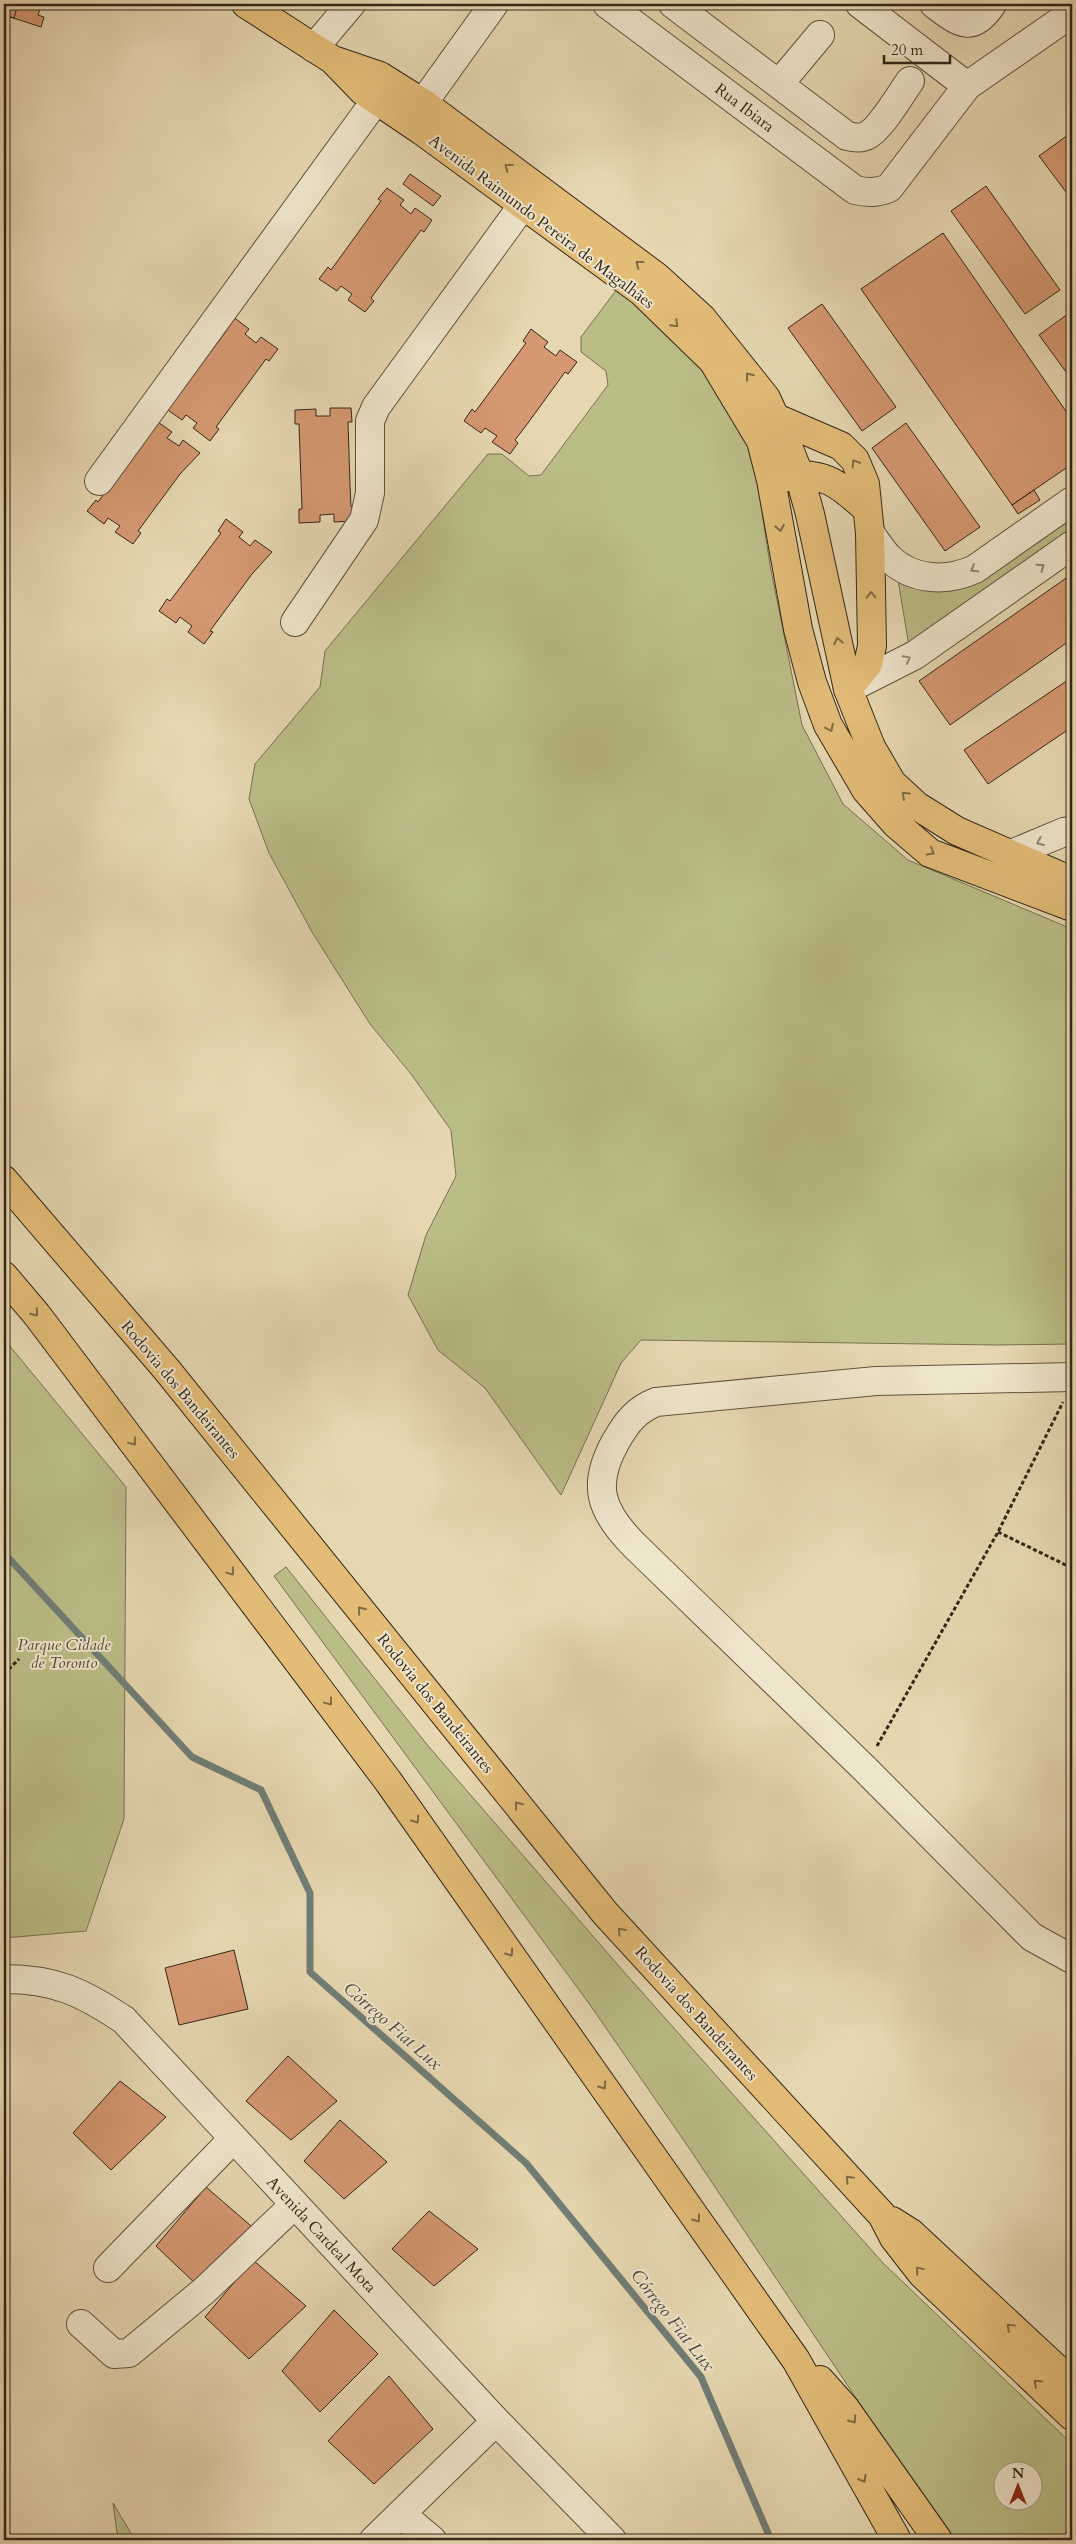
<svg xmlns="http://www.w3.org/2000/svg" width="1076" height="2544" font-family="Cardo,serif">
	<rect width="100%" height="100%" fill="#e6d7b0"/>
	<filter id="stains"><feTurbulence type="fractalNoise" baseFrequency=".004" numOctaves="4"/><feColorMatrix values="0 0 0 0 .2 0 0 0 0 .09 0 0 0 0 .02 0 0 0 .5 -.17"/></filter>
	<radialGradient id="worn" r=".72"><stop offset=".6" stop-color="#630" stop-opacity="0"/><stop offset="1" stop-color="#630" stop-opacity=".3"/></radialGradient>
	<path fill="#bbbd87" stroke="#777250" fill-rule="evenodd" d="M617,289L635,292L738,409L755,466L770,565L802,725L843,804L908,860L1072,929V1344L998,1345L641,1340L621,1363L561,1495L485,1388L438,1350L408,1295L426,1235L456,1176L451,1130L411,1074L370,1024L312,932L269,853L249,799L255,764L320,687L325,651L488,454H502L529,476L541,475L608,385L606,371L581,352V337Z
		M1072,508V531L909,646L897,574L922,587Z
		M4,1339L126,1487L124,1819L86,1931L4,1938Z
		M286,1567L429,1747L624,1972L883,2263L1072,2444V2540H956L864,2410L689,2148L588,2002L274,1576ZM1004,2472H1034V2502H1004Z
		M113,2503L135,2540H118Z"/>
	<g fill="none" stroke-linecap="round" stroke-linejoin="round">
		<path stroke="#717d76" stroke-width="7" d="M4,1553L192,1757L261,1790L310,1893V1972L526,2163L701,2377L771,2540"/>
	</g>
	<path fill="#d59872" stroke="#332618" d="M4,4H42L38,15L44,17L41,27L4,15Z
		M4,4H18L14,18L4,15Z
		M1072,132V200L1039,156Z
		M410,174L441,196L433,206L403,184Z
		M986,186L1060,290L1025,314L951,211Z
		M387,188L404,200L400,205L411,214L415,208L432,220L424,232L421,230L371,298L374,301L365,312L348,300L352,294L341,286L337,291L319,279L328,267L331,270L381,201L378,199Z
		M943,233L1072,420V464L1012,505L861,289Z
		M822,304L896,407L862,431L788,328Z
		M1072,311V380L1039,335Z
		M232,316L249,329L245,334L256,343L261,337L278,349L269,361L266,359L216,427L219,429L210,441L193,428L197,423L186,415L182,420L165,408L173,396L176,398L227,330L224,328Z
		M531,329L548,342L544,347L556,356L560,350L577,362L568,374L565,372L528,423L515,440L518,443L510,454L492,442L497,436L485,428L481,433L464,421L472,409L475,412L526,343L523,341Z
		M330,408H351L352,422H348L350,485L351,507H355V521L334,522V514L320,515V522L299,523V509H302L299,424H295V410L316,409V416H330Z
		M155,420L172,432L167,438L179,446L183,440L200,453L180,474L138,531L141,533L133,544L115,532L120,526L108,518L104,524L87,511L96,500L98,502L149,433Z
		M906,423L980,527L945,551L872,448Z
		M1034,490L1040,500L1018,514L1012,505Z
		M226,519L243,532L239,537L250,546L255,540L272,552L252,574L210,631L213,632L204,644L188,632L192,626L180,617L176,623L159,611L167,599L170,601L221,533L218,531Z
		M1072,574V639L950,725L919,681Z
		M1071,678L1072,727L988,784L964,750Z
		M234,1950L248,2009L179,2025L165,1968Z
		M288,2056L337,2101L291,2140L246,2101Z
		M120,2081L166,2117L111,2170L73,2133Z
		M340,2120L387,2162L344,2199L304,2161Z
		M206,2187L258,2232L200,2288L156,2246Z
		M429,2211L478,2249L434,2286L392,2249Z
		M253,2260L306,2306L249,2359L205,2317Z
		M334,2310L378,2354L320,2412L282,2371Z
		M389,2376L433,2429L374,2484L328,2441Z"/>
	<g fill="none" stroke-linecap="round" stroke-linejoin="round">
		<defs>
			<path id="minor" d="M607,4L855,190C868,193 877,193 889,188L967,86L1072,13
				M673,4L847,136C854,137 859,139 866,136C880,130 900,95 910,81
				M860,4L967,86
				M934,4C958,22 972,35 992,4
				M314,48L351,4
				M779,84L820,35
				M402,114L423,103L494,4
				M99,481L376,100
				M870,533C876,541 882,551 889,558C913,581 947,582 975,569L1072,501
				M295,622L364,520L370,493V421L376,407L523,205
				M848,689L915,655L1072,545
				M1009,855L1064,832L1072,831
				M1072,1377L876,1381L656,1402C636,1410 627,1422 616,1441C591,1485 600,1511 635,1546L864,1768L1032,1937L1072,1959
				M4,1979C55,1979 82,1992 124,2020L496,2421L612,2540
				M108,2268L233,2139
				M81,2324L114,2354L129,2353L205,2290L294,2205
				M401,2514L432,2540
				M374,2540L496,2421"/>
			<path id="major" d="M246,4L333,60L363,91L422,131L642,292L713,361L761,441L771,480L798,629L812,682L828,725L866,790L896,824L930,853L1072,907
				M336,61L380,76L423,103L657,277L702,318L766,398L789,449L799,474L810,514L848,689L871,747L892,783L917,806L957,831L1072,881
				M774,417L841,446L855,460L865,484L870,533L872,646L868,664L848,689
				M782,478C823,469 838,484 867,509"/>
			<path id="highway" d="M4,1180L167,1370L605,1913L882,2215L894,2238L922,2274L1072,2416
				M4,1276L37,1315L388,1781L796,2360L897,2540
				M892,2221L911,2233L1072,2383
				M820,2380L845,2408L938,2540"/>
		</defs>
		<use href="#minor" stroke="#60523e" stroke-width="30"/>
		<use href="#major" stroke="#332618" stroke-width="30"/>
		<use href="#highway" stroke="#332618" stroke-width="30"/>
		<path stroke="#332618" stroke-width="3" stroke-dasharray="4 2.5" stroke-linecap="butt" d="M998,1532L1072,1568
			M4,1674L19,1659
			M877,1746L998,1532L1063,1402"/>
		<use href="#minor" stroke="#efe5cc" stroke-width="28"/>
		<use href="#major" stroke="#e3bc78" stroke-width="28"/>
		<use href="#highway" stroke="#e3bc78" stroke-width="28"/>
	</g>
	<defs><path id="oneway-chevron" d="M-2-3.5L2.5 0L-2 3.5" fill="none" stroke-width="1.6" stroke-linecap="round" stroke-linejoin="round" transform="scale(1.25)"/></defs>
	<g stroke="#826a43">
		<use href="#oneway-chevron" transform="translate(508 167) rotate(-143)"/>
		<use href="#oneway-chevron" transform="translate(639 264) rotate(-143)"/>
		<use href="#oneway-chevron" transform="translate(675 324) rotate(45)"/>
		<use href="#oneway-chevron" transform="translate(749 376) rotate(-128)"/>
		<use href="#oneway-chevron" transform="translate(855 463) rotate(-121)"/>
		<use href="#oneway-chevron" transform="translate(780 528) rotate(80)"/>
		<use href="#oneway-chevron" transform="translate(871 595) rotate(-91)"/>
		<use href="#oneway-chevron" transform="translate(838 641) rotate(-102)"/>
		<use href="#oneway-chevron" transform="translate(830 728) rotate(64)"/>
		<use href="#oneway-chevron" transform="translate(905 795) rotate(-137)"/>
		<use href="#oneway-chevron" transform="translate(931 852) rotate(30)"/>
		<use href="#oneway-chevron" transform="translate(35 1313) rotate(51)"/>
		<use href="#oneway-chevron" transform="translate(133 1442) rotate(53)"/>
		<use href="#oneway-chevron" transform="translate(231 1572) rotate(53)"/>
		<use href="#oneway-chevron" transform="translate(361 1610) rotate(-129)"/>
		<use href="#oneway-chevron" transform="translate(329 1702) rotate(53)"/>
		<use href="#oneway-chevron" transform="translate(518 1805) rotate(-129)"/>
		<use href="#oneway-chevron" transform="translate(416 1820) rotate(55)"/>
		<use href="#oneway-chevron" transform="translate(621 1931) rotate(-132)"/>
		<use href="#oneway-chevron" transform="translate(510 1953) rotate(55)"/>
		<use href="#oneway-chevron" transform="translate(603 2086) rotate(55)"/>
		<use href="#oneway-chevron" transform="translate(849 2179) rotate(-133)"/>
		<use href="#oneway-chevron" transform="translate(697 2219) rotate(55)"/>
		<use href="#oneway-chevron" transform="translate(919 2270) rotate(-130)"/>
		<use href="#oneway-chevron" transform="translate(1010 2327) rotate(-136)"/>
		<use href="#oneway-chevron" transform="translate(1037 2383) rotate(-137)"/>
		<use href="#oneway-chevron" transform="translate(853 2420) rotate(55)"/>
		<use href="#oneway-chevron" transform="translate(863 2479) rotate(60)"/>
	</g>
	<g stroke="#918672">
		<use href="#oneway-chevron" transform="translate(1041 567) rotate(-35)"/>
		<use href="#oneway-chevron" transform="translate(974 569) rotate(150)"/>
		<use href="#oneway-chevron" transform="translate(907 659) rotate(-28)"/>
		<use href="#oneway-chevron" transform="translate(1040 842) rotate(157)"/>
	</g>
	<g text-anchor="middle" stroke-width="4" stroke-linejoin="round" paint-order="stroke">
		<g font-size="16" fill="#332618" stroke="#efe5cc">
			<text transform="translate(745 107) rotate(37)" y="6">Rua Ibiara</text>
			<text transform="translate(542 221) rotate(37)" y="6">Avenida Raimundo Pereira de Magalhães</text>
			<text transform="translate(181 1389) rotate(50)" y="6">Rodovia dos Bandeirantes</text>
			<text transform="translate(436 1703) rotate(51)" y="6">Rodovia dos Bandeirantes</text>
			<text transform="translate(697 2013) rotate(48)" y="6">Rodovia dos Bandeirantes</text>
			<text transform="translate(322 2234) rotate(47)" y="6">Avenida Cardeal Mota</text>
		</g>
		<g font-size="16" font-style="italic" fill="#554c34" stroke="#efe5cc">
			<text x="64" y="1650">Parque Cidade<tspan x="64" dy="18">de Toronto</tspan></text>
		</g>
		<g font-size="18" font-style="italic" fill="#4d4a3f" stroke="#efe5cc">
			<text transform="translate(393 2026) rotate(41)" y="6">Córrego Fiat Lux</text>
			<text transform="translate(673 2320) rotate(52)" y="6">Córrego Fiat Lux</text>
		</g>
	</g>
	<rect width="1076" height="2544" fill="none" stroke="#e6d7b0" stroke-width="20"/>
	<rect x="5" y="5" width="1066" height="2534" fill="none" stroke="#332618" stroke-width="2.5"/>
	<rect x="10" y="10" width="1056" height="2524" fill="none" stroke="#332618"/>
	<g transform="translate(1018 2486)"><circle r="24" fill="#efe5cc" stroke="#a49984"/>
	<path d="M0-4L9 19L0 12L-9 19Z" fill="#8f2418"/>
	<text y="-8" font-size="14" font-weight="bold" text-anchor="middle" fill="#332618">N</text>
	</g>
	<path d="M884 55v8h66v-8" fill="none" stroke="#332618" stroke-width="2.5"/>
	<text x="891" y="55" font-size="15" fill="#332618" stroke="#efe5cc" stroke-width="4" paint-order="stroke">20 m</text>
	<rect width="100%" height="100%" filter="url(#stains)"/>
	<rect width="100%" height="100%" fill="url(#worn)"/>
</svg>
